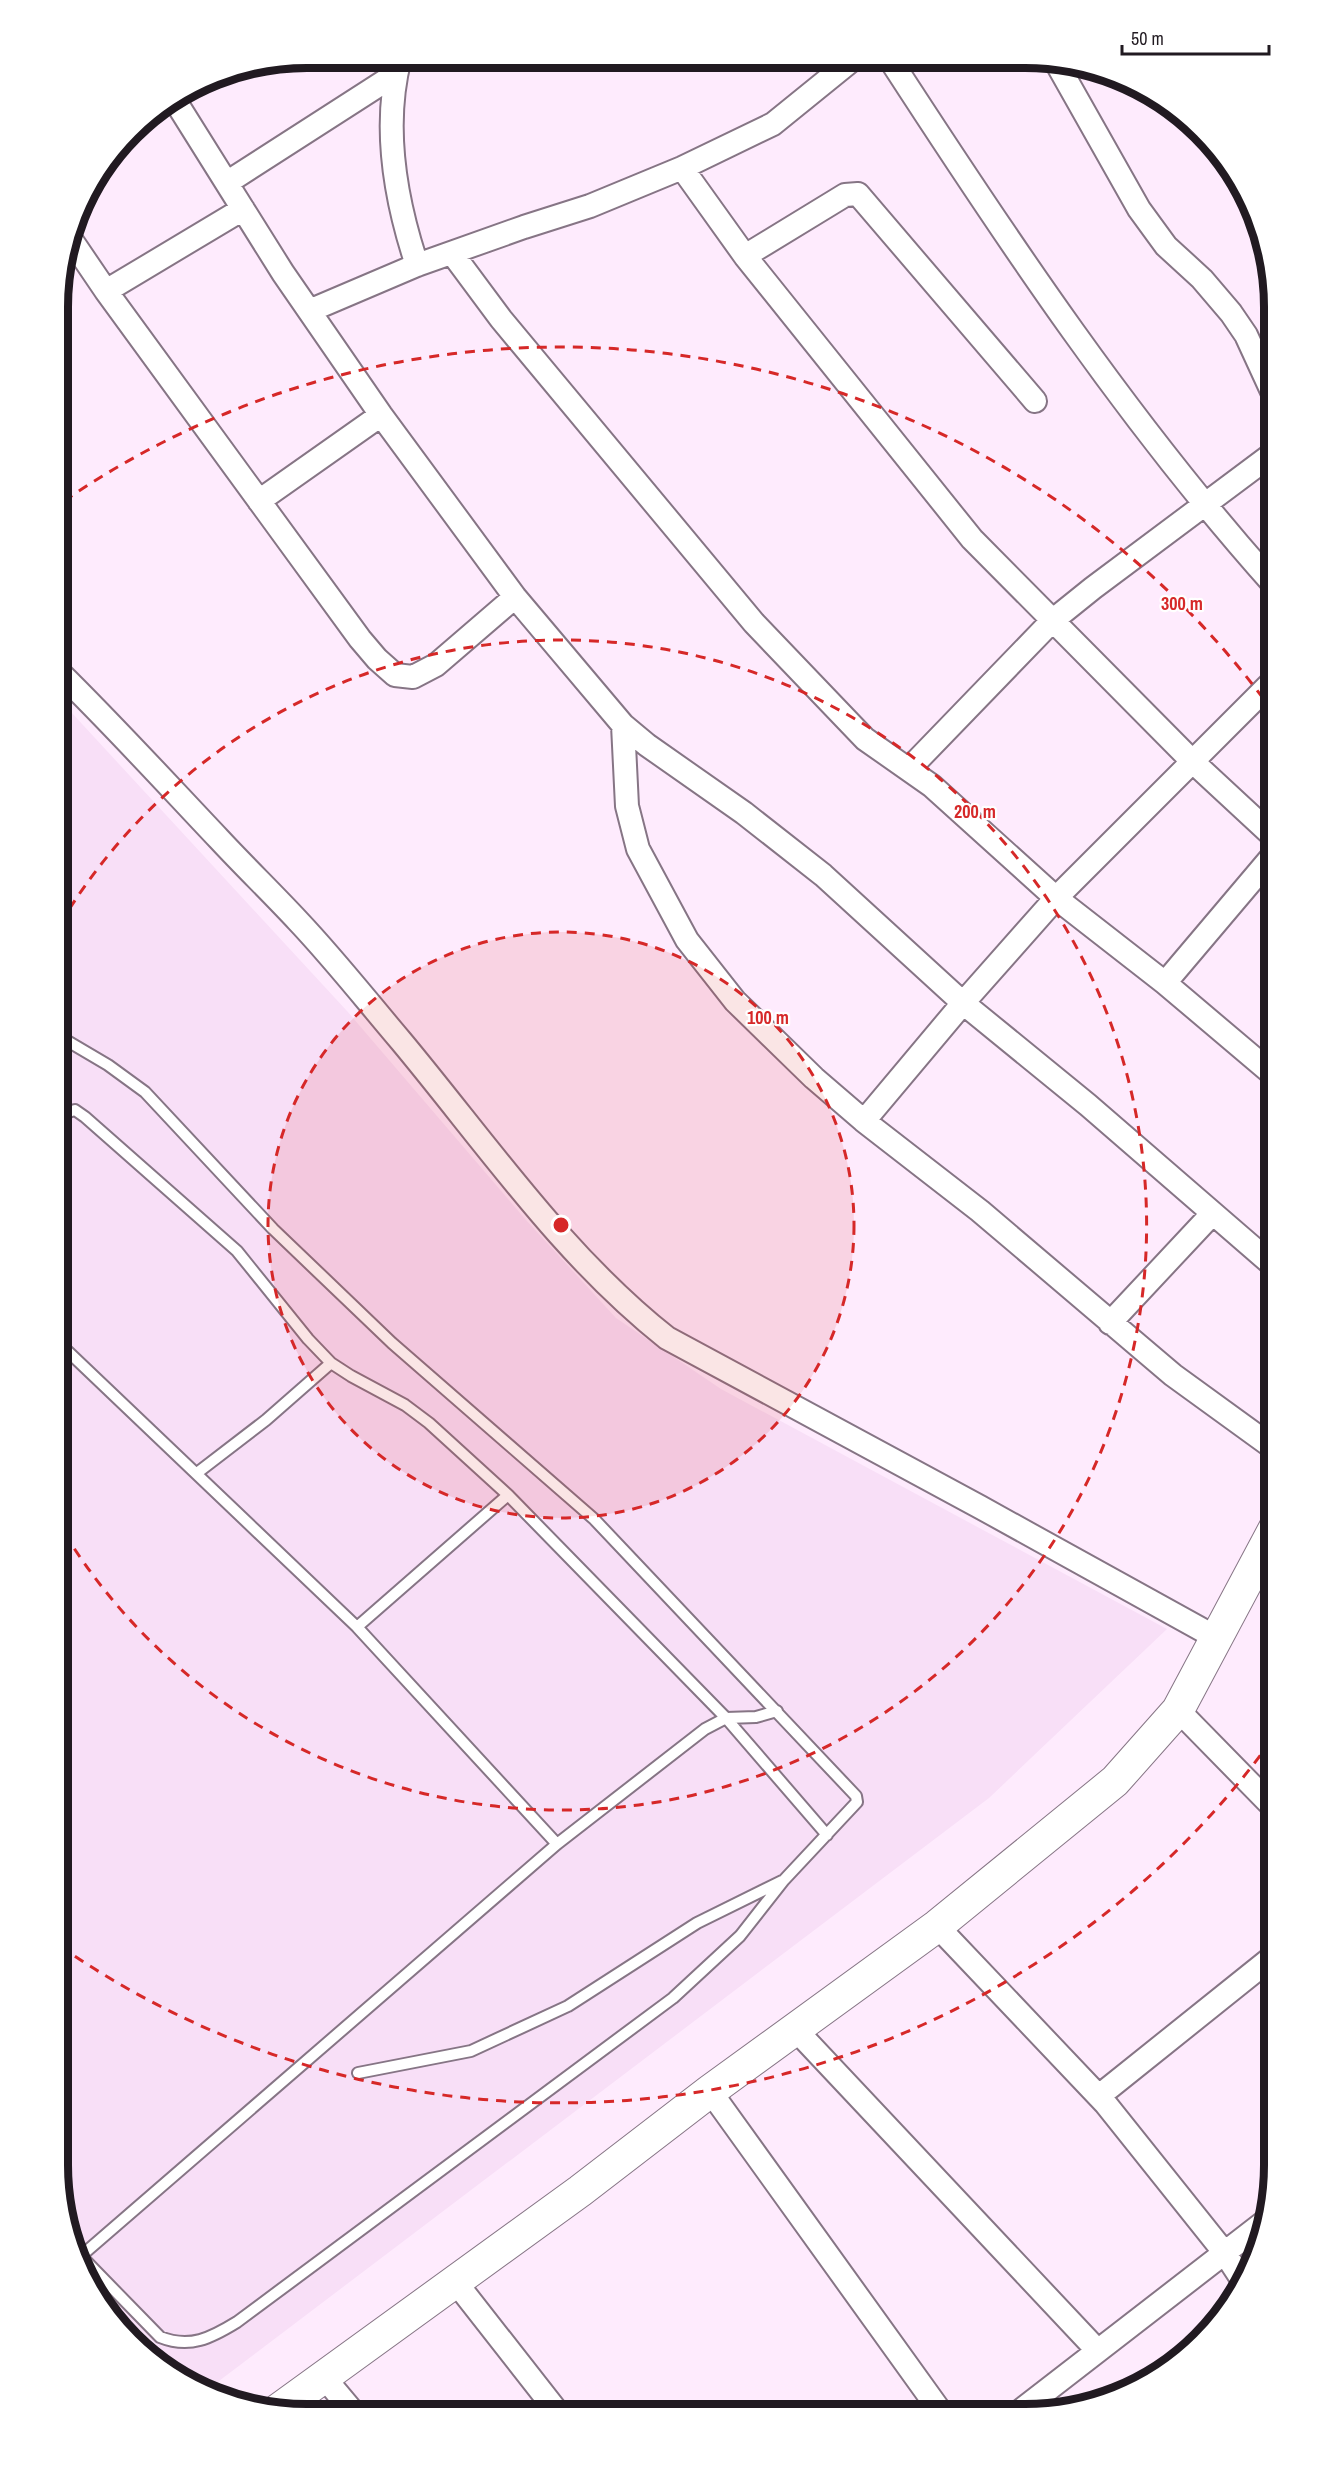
<svg xmlns="http://www.w3.org/2000/svg" width="1332" height="2472" font-family="'Archivo Narrow',sans-serif">
	<rect width="100%" height="100%" fill="#feebfd"/>
	<path fill="#f8dff7" d="M59,699L347,1011L526,1220L616,1318L721,1389L1167,1629L989,1798L207,2390L90,2285L70,2246L57,2165Z"/>
	<g fill="none" stroke-linecap="round" stroke-linejoin="round">
		<defs>
			<path id="lane" d="M58,1040L69,1042L108,1065L145,1092L273,1229L392,1343L594,1519L856,1796L857,1802L784,1880L740,1936L673,1998L237,2322C211,2338 190,2349 160,2337L81,2256
				M58,1115L75,1110L85,1117L237,1251L308,1339L331,1363L351,1376L405,1405L429,1423L508,1495L726,1718L827,1835
				M58,1342L357,1627L557,1844
				M197,1473L266,1420L331,1363
				M357,1627L508,1495
				M358,2073L471,2051L568,2006L697,1923L782,1881
				M72,2248L81,2256L557,1844L705,1729L726,1718L756,1717L777,1711"/>
			<path id="street" d="M400,58C382,127 395,199 417,265
				M891,61C1009,243 1130,424 1275,586
				M1056,62L1139,209L1166,246L1202,279L1231,313L1246,335L1275,398
				M174,99L283,273L381,415L515,597L623,725L647,745L744,813L823,875L963,1003L1088,1105L1275,1267
				M682,168L745,256L972,539L1193,762L1275,838
				M228,182L396,74
				M70,238L106,291L360,639L377,659L395,675L413,677L436,665L515,597
				M452,253L501,319L754,623L865,739L932,786L1056,898L1165,983L1275,1076
				M745,256L845,195L858,194L1035,401
				M106,291L243,209
				M309,311L417,265L524,227L590,206L682,168L773,124L852,60
				M259,501L381,415
				M59,672C114,726 166,783 219,839C245,867 272,893 298,921C334,959 367,1001 401,1041C486,1143 562,1255 667,1338L980,1507L1215,1637
				M623,725L627,806L638,849L687,940L735,1001L814,1078L864,1121L980,1211L1173,1375L1275,1449
				M909,769L1052,621L1093,588L1275,452
				M1165,983L1275,853
				M864,1121L963,1003L1056,898L1275,679
				M1110,1323L1212,1214
				M1252,1570L1275,1582
				M1178,1710L1275,1809
				M937,1926L1105,2103L1224,2252L1243,2281
				M796,2030L1097,2350
				M710,2091L943,2415
				M1099,2096L1275,1955
				M454,2280L559,2414
				M323,2376L354,2413
				M1015,2415L1267,2220"/>
			<path id="secondary" d="M274,2413L580,2191L710,2091L937,1926L1115,1781L1178,1710L1275,1528"/>
		</defs>
		<use href="#lane" stroke="#867585" stroke-width="14"/>
		<use href="#street" stroke="#867585" stroke-width="26"/>
		<use href="#secondary" stroke="#867585" stroke-width="34"/>
		<use href="#lane" stroke="#fff" stroke-width="10"/>
		<use href="#street" stroke="#fff" stroke-width="22"/>
		<use href="#secondary" stroke="#fff" stroke-width="32"/>
	</g>
	<circle cx="561" cy="1225" r="293" fill="#d62828" fill-opacity=".12"/>
	<g fill="none" stroke="#d62828" stroke-width="3" stroke-dasharray="10 8">
		<circle cx="561" cy="1225" r="293"/>
		<path d="M60 924A585 585 0 1 1 60 1526"/>
		<path d="M1271 1741A878 878 0 0 1 57 1944M64 501A878 878 0 0 1 1271 709"/>
	</g>
	<path d="M0 0H1332V2472H0ZM307 68H1025A239 239 0 0 1 1264 307V2165A239 239 0 0 1 1025 2404H307A239 239 0 0 1 68 2165V307A239 239 0 0 1 307 68Z" fill="#fff" fill-rule="evenodd"/>
	<path fill="none" stroke="#211a21" stroke-width="8" d="M307 68H1025A239 239 0 0 1 1264 307V2165A239 239 0 0 1 1025 2404H307A239 239 0 0 1 68 2165V307A239 239 0 0 1 307 68Z"/>
	<circle cx="561" cy="1225" r="9" fill="#d62828" stroke="#fff" stroke-width="3"/>
	<g font-size="18" text-anchor="middle" font-weight="bold" fill="#d62828" stroke="#fff" stroke-width="4.5" stroke-linejoin="round" paint-order="stroke">
		<text x="1182" y="610">300 m</text>
		<text x="975" y="818">200 m</text>
		<text x="768" y="1024">100 m</text>
	</g>
	<path d="M1122 45v9h147v-9" fill="none" stroke="#211a21" stroke-width="3"/>
	<text x="1131" y="45" font-size="18" fill="#211a21" stroke="#ffffff" stroke-width="4.5" paint-order="stroke">50 m</text>
</svg>
